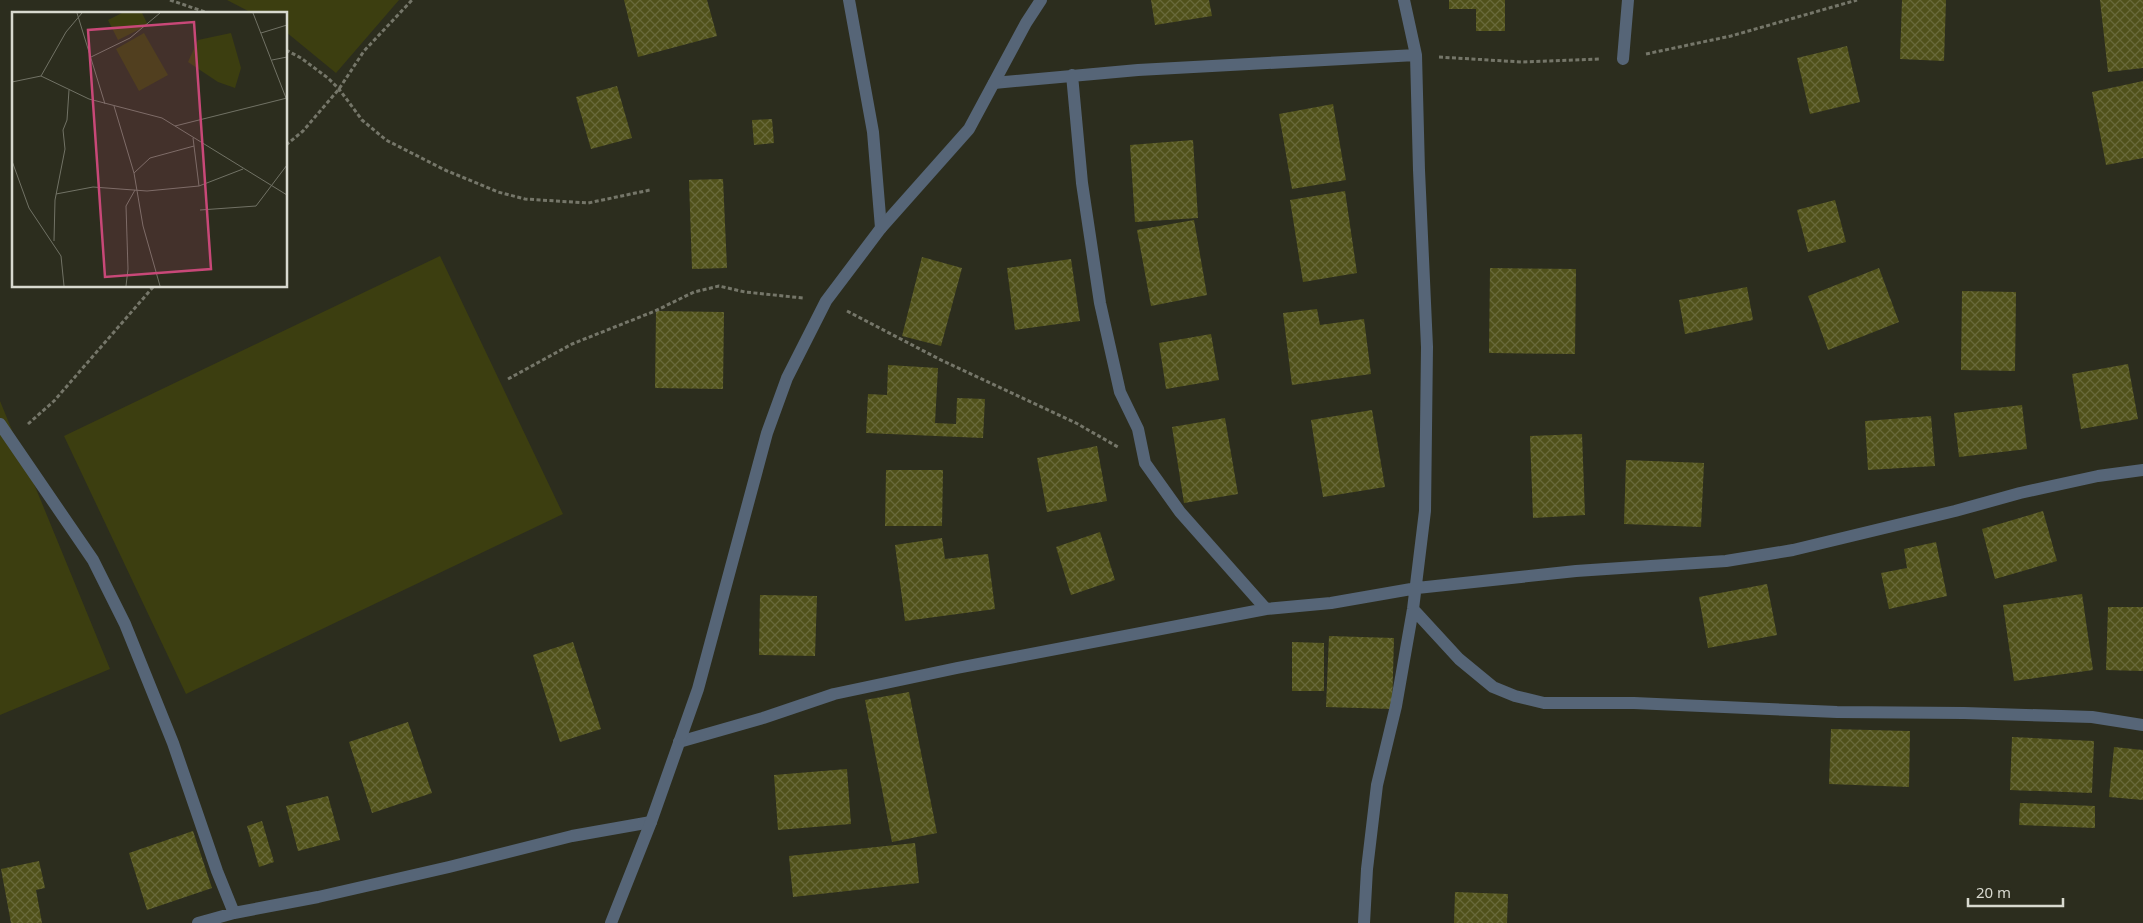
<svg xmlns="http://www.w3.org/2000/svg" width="2143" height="923" font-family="'Noto Sans',sans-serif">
	<defs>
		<pattern id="building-cross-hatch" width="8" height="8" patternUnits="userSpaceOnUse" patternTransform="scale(1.25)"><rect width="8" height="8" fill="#50511a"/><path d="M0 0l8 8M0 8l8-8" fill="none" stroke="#68693a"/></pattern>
	</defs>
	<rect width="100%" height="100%" fill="#2c2d1e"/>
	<path fill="#3c3e10" d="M227,0H399L336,73L286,32V14H254Z
		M440,256L563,514L186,694L64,436Z
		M0,401L110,669L0,715Z"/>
	<path fill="url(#building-cross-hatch)" d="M624,0H707L717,36L638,57Z
		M1151,0H1209L1212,16L1155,25Z
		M1449,0H1505V31H1476V9H1449Z
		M1902,0H1946L1944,61L1900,59Z
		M2100,0H2143V68L2108,72Z
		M1847,46L1860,102L1810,114L1797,58Z
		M2143,81V158L2106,165L2092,92Z
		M617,86L632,138L591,149L576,97Z
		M1333,104L1346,180L1292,189L1279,114Z
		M772,119L774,143L754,145L752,120Z
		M1193,140L1198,218L1135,222L1130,145Z
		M723,179L727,268L692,269L689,180Z
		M1345,191L1357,273L1303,282L1290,200Z
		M1835,200L1846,242L1808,252L1797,210Z
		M1194,220L1207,295L1151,306L1137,230Z
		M922,257L962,268L941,346L902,336Z
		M1071,259L1080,321L1015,330L1007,268Z
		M1490,268L1576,269L1575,354L1489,353Z
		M1879,268L1899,322L1828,350L1808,296Z
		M1747,287L1753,320L1685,334L1679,300Z
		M1962,291L2016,292L2015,371L1961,370Z
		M1317,309L1320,325L1364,319L1371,374L1292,385L1283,313Z
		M656,311L724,312L723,389L655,388Z
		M1211,334L1219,380L1166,389L1159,343Z
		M2128,364L2138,419L2081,429L2072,374Z
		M888,365L938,368L935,423L956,424L957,398L985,399L983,438L866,433L868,394L887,395Z
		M2022,405L2027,449L1959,457L1954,413Z
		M1372,410L1385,487L1323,497L1311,420Z
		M1931,416L1935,466L1868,470L1865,421Z
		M1225,418L1238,494L1184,503L1172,427Z
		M1582,434L1585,515L1533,518L1530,436Z
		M1097,446L1107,501L1047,512L1037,458Z
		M1626,460L1704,463L1701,527L1624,524Z
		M886,470H943L942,526H885Z
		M2043,511L2057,561L1995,579L1982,529Z
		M1100,532L1115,580L1071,595L1056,547Z
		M942,538L945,559L988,554L995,609L905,621L895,545Z
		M1936,542L1947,596L1889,609L1881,573L1907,568L1904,549Z
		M1767,584L1777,635L1708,648L1699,597Z
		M2082,594L2093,670L2014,681L2003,605Z
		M760,595L817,596L815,656L759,655Z
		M2108,607H2143V671L2106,670Z
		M1329,636L1394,638L1392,709L1326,707Z
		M573,642L601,729L560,742L533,655Z
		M1292,642L1324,643V691H1292Z
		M909,692L937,833L892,842L865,700Z
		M408,722L432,793L372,813L349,742Z
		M1831,729L1910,731L1909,787L1829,784Z
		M2012,737L2094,741L2092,793L2010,790Z
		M2114,747L2143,750V800L2109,797Z
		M847,769L851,824L778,830L774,775Z
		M328,796L340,840L298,851L286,806Z
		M2020,803L2095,806V828L2019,825Z
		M262,821L274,862L259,867L247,826Z
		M193,831L212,888L147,910L129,853Z
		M915,843L919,883L793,897L789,856Z
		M39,861L45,888L36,890L42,923H11L1,869Z
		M1455,892L1508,894L1507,923H1454Z"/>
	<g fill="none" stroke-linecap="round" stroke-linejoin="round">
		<path stroke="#757669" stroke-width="3" stroke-dasharray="4 2.5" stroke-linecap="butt" d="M170,0L211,14
			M286,50L301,58L328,78L339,89L362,120L386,140L445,170L498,192L525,199L588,203L650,190
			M1646,54L1731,36L1857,0
			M1439,57L1521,62L1600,59
			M286,145L303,131L339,89L364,51L412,0
			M847,311L939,359L1076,423L1118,447
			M508,379L572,344L655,311L694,292L719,286L745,292L803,298
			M28,424L54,401L154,286"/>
		<path stroke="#566577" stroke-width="12" d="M849,0L873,132L881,228
			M1623,59L1628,0
			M1072,75L1082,183L1100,303L1120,392L1138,429L1145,463L1180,512L1266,609
			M994,83L1138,70L1416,55
			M0,424L93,560L125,624L173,743L217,871L234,913
			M1413,609L1459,659L1493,687L1515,696L1544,703H1634L1837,712L1964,713L2092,717L2143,725
			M679,742L763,718L834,694L957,668L1266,609L1331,603L1417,588L1576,571L1726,561L1793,550L1955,511L2020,493L2098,476L2143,470
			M198,923L234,913L318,897L449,867L572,836L651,822
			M1364,923L1367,869L1377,785L1396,706L1413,609L1425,511L1427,347L1419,170L1416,55L1404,0"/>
		<path stroke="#566577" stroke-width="12" d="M611,923L651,822L698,689L767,433L787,378L826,301L881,228L969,129L1026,23L1041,0"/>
	</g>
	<g transform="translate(12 12)">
		<rect width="275" height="275" fill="#2c2d1e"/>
		<path d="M110,1H130L136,13L106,28L96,8ZM132,21L156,63L127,79L104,37ZM219,21L229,56L223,76L206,70L176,50L186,28Z" fill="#3c3e10"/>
		<path fill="none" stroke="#717265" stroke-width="1" d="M65,1L93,92M241,1L274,86M249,21L275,13M79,45L118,26L148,1M260,48L275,45M29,64L54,20L70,1M0,70L29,64L77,87L150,106L275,183M102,94L122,161L131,214L148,274M163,114L275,86M181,126L187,174M0,149L17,196L49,244L52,274M122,161L138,146L182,134M44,182L81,175L135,179L187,174L231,157M188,198L244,194L275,153M42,229L43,188L53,137L51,118L55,108L57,78M114,274L116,257L114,194L123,178"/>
		<path fill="#c84878" fill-opacity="0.15" stroke="#c84878" stroke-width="2.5" d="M182,10L199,257L93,265L76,18Z"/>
		<rect width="275" height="275" fill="none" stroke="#d8d9cf" stroke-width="2.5"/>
	</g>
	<path d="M1968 898v8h95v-8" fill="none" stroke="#d8d9cf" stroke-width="2.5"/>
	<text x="1976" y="898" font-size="15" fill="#d8d9cf" stroke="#2c2d1e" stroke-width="4" paint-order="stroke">20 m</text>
</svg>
